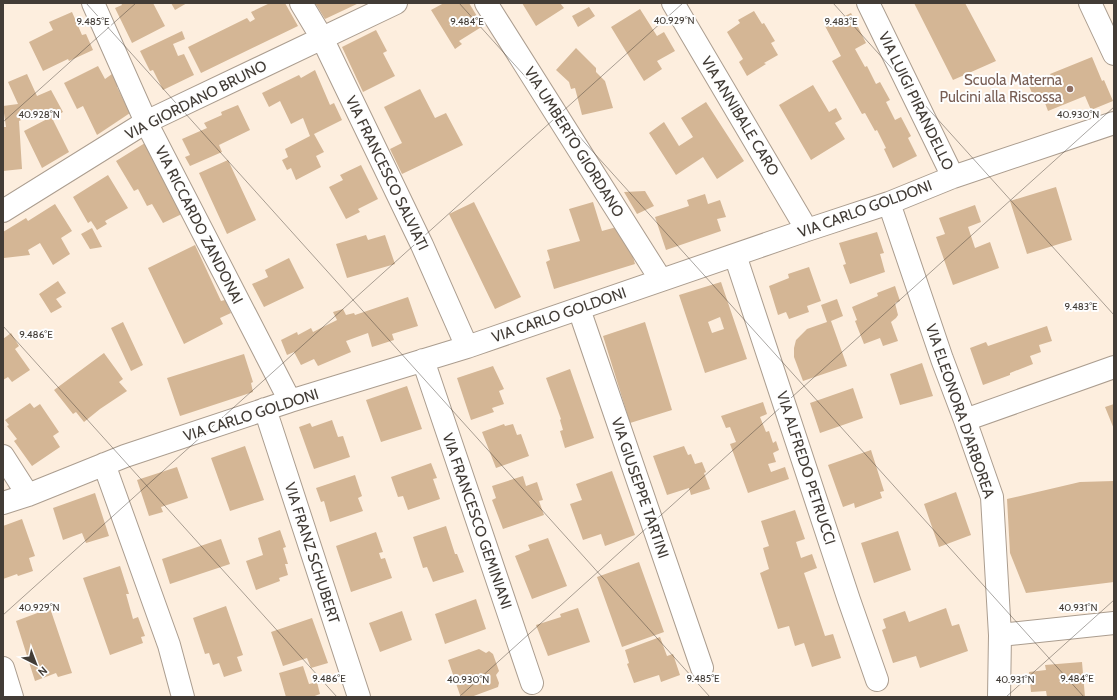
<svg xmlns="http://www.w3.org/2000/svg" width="1117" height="700" font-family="Cabin,sans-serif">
	<rect width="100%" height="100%" fill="#fdeede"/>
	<path fill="#d4b695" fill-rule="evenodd" d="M121,3H153L165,26L132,43L115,8L122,5Z
		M171,3H187L175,10Z
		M270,3H285L298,26L201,73L188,47L247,18L250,22L255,19L251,12Z
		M315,3H359L325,19Z
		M444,3H469L483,26L459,41L462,44L455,49L431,10Z
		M522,3H560L564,8L536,26Z
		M914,3H965L996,61L953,80Z
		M589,7L595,16L578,27L572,16Z
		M640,9L657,36L664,32L675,51L657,61L662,69L644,81L611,27Z
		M754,11L762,24L764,23L775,41L771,43L778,55L764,63L766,64L747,76L739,62L743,59L727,32L740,23L738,20Z
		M72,12L82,35L86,34L93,50L69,61L68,59L43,71L29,42L53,30L49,22Z
		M851,13L866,43L855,49L865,67L867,66L876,84L880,82L890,100L886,102L895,120L901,117L911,136L908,138L917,156L893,168L884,149L886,148L877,130L875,131L865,113L862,114L832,61L841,56L825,26Z
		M376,30L387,51L383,53L395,76L363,92L342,47Z
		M182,31L185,39L173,44L178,56L184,54L194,75L163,90L153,70L150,71L140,51Z
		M576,48L596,68V72L605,81L613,108L582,115L575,88L571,89L569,82L556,70Z
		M1092,57L1102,81L1104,80L1113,101L1091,110L1085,96L1048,111L1042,95L1034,98L1029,86L1052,77L1050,74Z
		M98,66L105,79L112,74L118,86L117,87L130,113L97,135L83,106L77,109L64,83Z
		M315,70L330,105L334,103L342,120L314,134L324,152L316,156L321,167L296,180L291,168L287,170L282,160L288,157L285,149L310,136L303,118L291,124L280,101L269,107L262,93L299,75L301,78Z
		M27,74L37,96L51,90L63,112L52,118L69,152L42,168L24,131L51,117L46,109L19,121L22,169L3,171V127H6L3,106L18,104L8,82Z
		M813,85L829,112L836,108L842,119L835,123L845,139L811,160L779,105Z
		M420,89L435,118L446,113L463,145L402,174L390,149L402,143L384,107Z
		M706,102L744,161L717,179L703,157L676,175L649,133L664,122L679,146L693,137L681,118Z
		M238,105L250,130L219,145L222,152L190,166L185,157L190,155L182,139L207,128L204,123L222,115L221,112Z
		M145,143L184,213L163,223L152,204L147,206L138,189L134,191L116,161Z
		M228,160L256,220L227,234L199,173Z
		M361,165L378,199L358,209L360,212L346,219L329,187L343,180L340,175Z
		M108,175L128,208L105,221L107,224L97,230L91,221L88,223L73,197Z
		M1056,187L1072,240L1027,254L1010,201Z
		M645,191L654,206L637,214L624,192Z
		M705,194L708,204L720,200L726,217L717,219L721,231L666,250L655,217L689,206L687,200Z
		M474,202L521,297L495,309L449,214Z
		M593,202L602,231L624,225L635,264L554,289L546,262L550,260L547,250L580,241L569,209Z
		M55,204L72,231L61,238L70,254L53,265L40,243L28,250L30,255L4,258L3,232L26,218L28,221Z
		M975,205L981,222L968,227L975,248L990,242L999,268L953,285L936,237L945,234L939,218Z
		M92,228L102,247L90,249L81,234Z
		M877,232L884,253L880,254L885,272L850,284L843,265L846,264L839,243Z
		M366,235L368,240L385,235L395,264L347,278L336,244Z
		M195,245L221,301L225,300L231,313L220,318L223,324L184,344L148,268Z
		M289,258L304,288L264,307L252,284L268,277L265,270Z
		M809,267L821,301L807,306L809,312L789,319L786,312L778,315L769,286L789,278L788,274Z
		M58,281L66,293L56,299L62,307L51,313L39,294Z
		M721,282L747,359L705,373L679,295ZM720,317L724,329L712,333L708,322Z
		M895,286L900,301L895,303L898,315L896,318L891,322L898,341L883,346L880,338L864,344L855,321L857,320L852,307L878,296L877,293Z
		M408,297L418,326L392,334L394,340L372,347L368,333L346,341L351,352L318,366L314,359L301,365L294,352L287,355L281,340L297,332L298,335L311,328L313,332L337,320L333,312L343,309L346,315L354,313L355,315Z
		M837,299L843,316L831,321L847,366L803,381L794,357V348L796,340L807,329L827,322L821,305Z
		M123,322L143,365L131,371L111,328Z
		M645,322L672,410L630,423L603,336Z
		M1047,326L1052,341L1039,345L1041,352L1030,356L1033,364L1010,373V375L983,385L970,348L986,342L988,346Z
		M11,333L19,346L15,349L30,370L12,382L8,377L3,380V339Z
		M104,353L123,379L119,382L127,391L100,409L84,422L76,412L73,414L54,390Z
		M244,354L253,382L251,383L253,392L180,416L167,378Z
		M922,363L933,396L900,405L890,374Z
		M493,366L504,389L499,391L504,404L492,408L494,412L471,420L457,378Z
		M570,369L594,438L565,448L560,431L563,430L560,420L561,419L546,378Z
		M407,386L422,429L381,442L366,400Z
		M853,388L863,418L820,433L810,403Z
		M763,402L767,414L760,417L766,432L769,431L773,443L776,441L779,450L773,453L776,462L768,464L771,472L785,467L789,479L748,493L730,444L736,442L730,427L726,428L721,416Z
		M30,403L34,408L40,404L59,432L53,436L60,447L32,466L14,441L17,439L7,426L9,425L5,420Z
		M1114,404V429L1105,407Z
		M332,420L338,437L343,436L350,457L314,469L299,427L310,423L312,427Z
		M504,424L505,426L513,424L517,435L521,434L529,456L496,468L482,432Z
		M245,446L264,500L230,511L211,458Z
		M684,446L688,455L691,454L695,464L702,462L706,472L704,473L710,489L691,495L689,488L667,495L653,456Z
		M871,450L884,491L880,492L882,498L855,508L854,503L843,507L828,465Z
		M431,463L437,478L433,479L440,499L408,510L403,496L398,497L391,477Z
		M177,467L188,498L161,507L163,512L149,516L137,480Z
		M612,471L635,535L605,546L601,534L583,540L570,504L582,500L576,484Z
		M355,475L362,496L358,498L363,511L330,522L324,501L321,502L316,488Z
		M523,476L526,486L537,482L543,500L539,501L544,515L503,529L492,500L496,498L492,486Z
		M1114,481V582L1026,593L1010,553L1007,499L1080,482Z
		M956,492L971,535L939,547L924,504Z
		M95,493L109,536L86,543L82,533L63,540L53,508Z
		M795,510L805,539L796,542L801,558L812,554L817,568L804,573L825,636L833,634L841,658L812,667L804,643L795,646L789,626L778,629L760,573L769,569L763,548L769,546L761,521Z
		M22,519L35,556L29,558L33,571L18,576L17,574L3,579V526Z
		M446,526L455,554H457L464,572L433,582L427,567L423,568L413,537Z
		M280,530L286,547L283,548L288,564H285L288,575L279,578L280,581L256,590L246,561L263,555L258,538Z
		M898,531L911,570L874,583L861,543Z
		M376,532L383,552L379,553L381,559L385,558L392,578L351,592L336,546Z
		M548,538L567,586L532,599L515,556L530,550L528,545Z
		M221,539L230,564L170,584L162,559Z
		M639,562L664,632L622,647L597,577Z
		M120,566L129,594H126L133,619L138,617L145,636L141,637L143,643L110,655L83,578Z
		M476,599L486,629L445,644L435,614Z
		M49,605L72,673L58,677L56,673L35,681L16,621L40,612L39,609Z
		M226,606L243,655L237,657L242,671L224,677L219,663L213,665L209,653L205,654L193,618Z
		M578,608L590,642L548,656L536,625L561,617L560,614Z
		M946,608L952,626L959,624L968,651L920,668L916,656L893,663L882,630L886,628L883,619L905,611L909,622Z
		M402,611L412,640L380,652L369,623Z
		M312,618L328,663L311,668L307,658L283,666L271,632Z
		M660,637L667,656L673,654L680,675L661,682L659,675L634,683L627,664L629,663L625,650Z
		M479,649L486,653L489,651L493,654L499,671L496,675L499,683L498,687L471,697H464L460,695L448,660Z
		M1082,662L1085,697H1047L1046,691L1031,692L1029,672L1046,670L1045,665Z
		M303,666L309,684L317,682L320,694L312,697H286L279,673Z"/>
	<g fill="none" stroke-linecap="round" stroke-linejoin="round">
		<defs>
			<path id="minor" d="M93,3L146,122L290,401
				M301,3L322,38L422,245L467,347
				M486,3L661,280
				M673,3L807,230
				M868,3L953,177
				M1090,3L1114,54
				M889,203L942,359L965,420L992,497L1000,635L999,697
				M3,211L146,122L396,3
				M735,255L849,600L877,680
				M579,309L702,668
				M423,360L532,683
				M265,409L359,697
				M965,420L1114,367
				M3,456L28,495
				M104,464L169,645L183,697
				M3,503L28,495L125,456L290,401L467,347L807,230L889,203L953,177L1114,123
				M1000,635L1114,623
				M3,668L12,697"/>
		</defs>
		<use href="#minor" stroke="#ab9d8f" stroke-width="24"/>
		<use href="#minor" stroke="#fff" stroke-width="22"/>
	</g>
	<path fill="none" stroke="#423c36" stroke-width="1" stroke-opacity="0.45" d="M86,3L710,697M459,3L1084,697M833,3L1114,315M3,122L136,3M3,326L337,697M3,615L683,3M459,697L1114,107M1006,697L1114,600"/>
	<circle fill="#8d6e63" stroke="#fefefe" stroke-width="1.5" cx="1070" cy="89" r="4"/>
	<g text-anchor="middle" stroke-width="4" stroke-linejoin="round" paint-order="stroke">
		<g font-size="15" fill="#785e54" stroke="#fefefe" text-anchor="end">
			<text x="1062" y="85">Scuola Materna<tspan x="1062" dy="17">Pulcini alla Riscossa</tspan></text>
		</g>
		<g font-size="15" fill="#423c36" stroke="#fefefe">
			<text transform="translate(196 100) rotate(-27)" y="5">VIA GIORDANO BRUNO</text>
			<text transform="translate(916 101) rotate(64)" y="5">VIA LUIGI PIRANDELLO</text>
			<text transform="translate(740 116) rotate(59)" y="5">VIA ANNIBALE CARO</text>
			<text transform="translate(574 142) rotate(58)" y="5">VIA UMBERTO GIORDANO</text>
			<text transform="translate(387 173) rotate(64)" y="5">VIA FRANCESCO SALVIATI</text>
			<text transform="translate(865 209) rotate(-20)" y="5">VIA CARLO GOLDONI</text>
			<text transform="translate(199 225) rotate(63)" y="5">VIA RICCARDO ZANDONAI</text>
			<text transform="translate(559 315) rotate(-19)" y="5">VIA CARLO GOLDONI</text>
			<text transform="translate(960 411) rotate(71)" y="5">VIA ELEONORA D'ARBOREA</text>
			<text transform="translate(251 415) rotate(-18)" y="5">VIA CARLO GOLDONI</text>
			<text transform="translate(806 468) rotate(72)" y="5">VIA ALFREDO PETRUCCI</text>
			<text transform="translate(640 488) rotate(71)" y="5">VIA GIUSEPPE TARTINI</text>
			<text transform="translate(477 521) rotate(71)" y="5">VIA FRANCESCO GEMINIANI</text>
			<text transform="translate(312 553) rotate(72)" y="5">VIA FRANZ SCHUBERT</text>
		</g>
	</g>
	<g font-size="10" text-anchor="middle" fill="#423c36" stroke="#fefefe" stroke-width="4" stroke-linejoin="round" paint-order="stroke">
		<text x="674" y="24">40.929°N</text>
		<text x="93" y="25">9.485°E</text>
		<text x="467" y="25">9.484°E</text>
		<text x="841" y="25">9.483°E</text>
		<text x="39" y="118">40.928°N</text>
		<text x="1078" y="118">40.930°N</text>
		<text x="1081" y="310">9.483°E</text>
		<text x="36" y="338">9.486°E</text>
		<text x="39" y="611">40.929°N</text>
		<text x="1078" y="611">40.931°N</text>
		<text x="329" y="682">9.486°E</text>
		<text x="703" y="682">9.485°E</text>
		<text x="1077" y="682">9.484°E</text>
		<text x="468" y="683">40.930°N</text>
		<text x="1015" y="683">40.931°N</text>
	</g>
	<rect width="1117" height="700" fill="none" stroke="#423c36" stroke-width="8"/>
	<g transform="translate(36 664) rotate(138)" stroke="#fefefe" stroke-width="3" paint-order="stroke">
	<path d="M0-3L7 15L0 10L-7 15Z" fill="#423c36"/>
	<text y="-6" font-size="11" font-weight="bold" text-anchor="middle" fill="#423c36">N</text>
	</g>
</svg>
